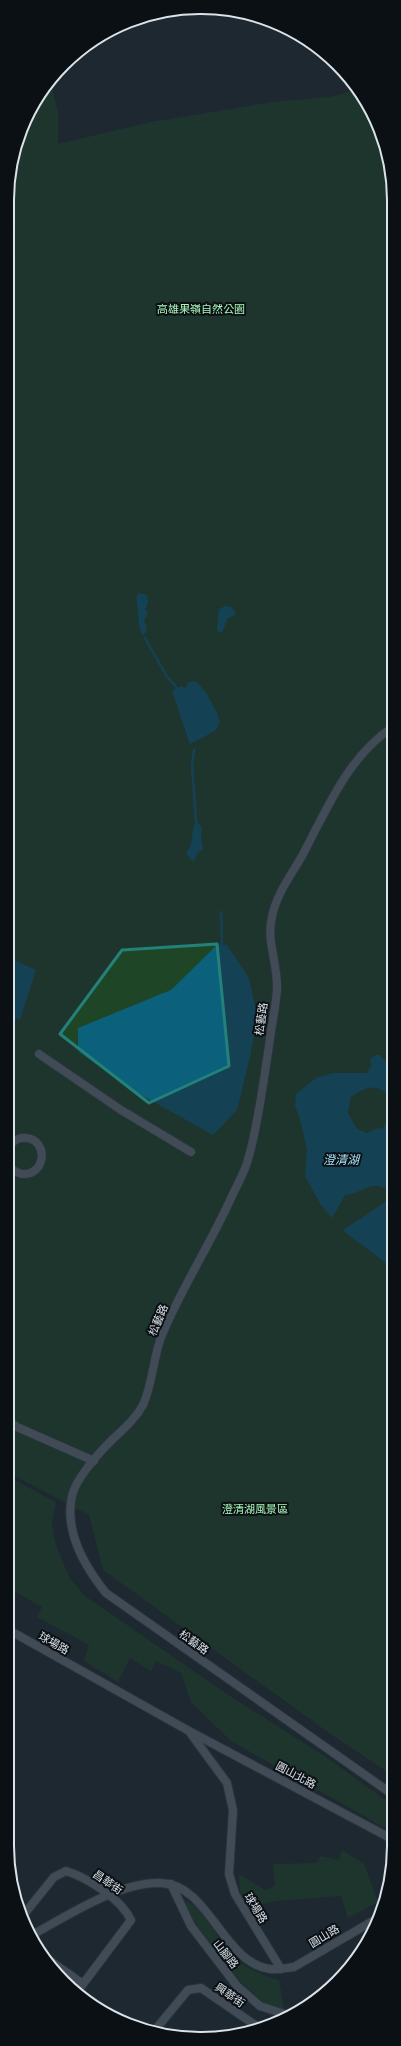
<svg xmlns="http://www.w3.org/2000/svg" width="401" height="2046" font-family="'Open Sans','Noto Sans TC',sans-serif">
	<rect width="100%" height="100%" fill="#1d2832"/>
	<path fill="#1e4526" d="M51,83L58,112V144L151,122L272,102L330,97L355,90L379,126L394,188L392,1775L332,1735L103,1570L89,1515L7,1472L9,175L33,104Z
		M7,1476L56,1502L52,1522L55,1542L69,1577L85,1596L233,1698L329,1759L392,1805V1832L231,1741L191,1702L181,1673L156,1661L151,1671L130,1658L118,1682L84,1661L89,1645L37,1617L42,1607L12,1590L7,1598Z
		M342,1850L364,1864L378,1902L348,1918L341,1896L276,1901L249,1907L240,1893L239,1874L266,1890L275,1886L273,1864L317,1863L321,1856L339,1860Z
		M185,1900C206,1911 216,1936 230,1954C239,1965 265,1977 279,1980L284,2010L267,2005L246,1987L225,1966L193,1925L184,1903Z"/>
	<path fill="#0b617c" d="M139,593L147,595L148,603L145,610L148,612L144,621L147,628L146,633L142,635C137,622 139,610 136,597Z
		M225,606L232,607L236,614L227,619L223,631L220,633L217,630L219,609Z
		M196,681L207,694L217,713L220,722L215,731L190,744L172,691L181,686L185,688L189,682Z
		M197,821L202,828L201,837L203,849L197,853L195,860L192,861L186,853C196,843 189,829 197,821Z
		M218,944L227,945L249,978L257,1015L251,1053L237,1110L213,1135L136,1092L78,1052V1028L171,990Z
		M8,957L36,970L20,1020L8,1016Z
		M376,1055H380C395,1069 393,1090 393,1108L391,1097H390C376,1082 366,1087 351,1097L348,1113L357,1129L367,1133L378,1128L382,1129L391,1114H393V1270C378,1255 360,1245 343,1230L387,1201L389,1190C370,1179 362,1194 345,1195L332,1218L321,1205L305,1176L307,1150L300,1119L295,1106L296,1094L316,1078L333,1073H367L371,1066L370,1059Z"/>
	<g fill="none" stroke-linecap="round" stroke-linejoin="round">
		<path stroke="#0b617c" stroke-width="2.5" d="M145,638L166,675L177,688
			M194,750L192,765L196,821
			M221,912L222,944"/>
		<defs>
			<path id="minor" d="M39,1054L121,1110L191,1152
				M8,1163C11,1169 16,1173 22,1174C46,1176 49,1140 26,1138C18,1137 12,1142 8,1148
				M7,1419L17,1427L94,1461
				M7,1629L189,1731L392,1839
				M191,1734L227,1783L233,1810L229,1874L235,1894L281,1969
				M392,1794L106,1593C85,1567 64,1532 72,1496C75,1481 94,1459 104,1448C118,1433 133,1423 143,1405C153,1383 153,1357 162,1335C182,1287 211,1243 232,1196C238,1183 246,1170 249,1156C259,1120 263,1083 269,1046C271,1027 276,1008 277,989C278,964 266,941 272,917C276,895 291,875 302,856C326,811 348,756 393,727
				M171,1884L191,1926L237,1986L260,2006L287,2015
				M19,1904L30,1932
				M21,1918L54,1877L66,1871C88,1878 121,1899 131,1920L77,1992
				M32,1935C67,1916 120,1881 161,1883C209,1884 223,1963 270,1969C278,1970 286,1968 294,1967L378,1918
				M49,1960L83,1984
				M155,2030L188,1990L201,1988L261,2029"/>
		</defs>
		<use href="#minor" stroke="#39434c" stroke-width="10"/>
		<use href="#minor" stroke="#6a7784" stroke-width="8"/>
	</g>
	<path d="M0 0H401V2046H0ZM217,944L229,1066L149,1103L60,1034L122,950Z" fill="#1d2832" fill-opacity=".55" fill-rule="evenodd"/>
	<path fill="none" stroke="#23817a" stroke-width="3" stroke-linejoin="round" d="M217,944L229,1066L149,1103L60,1034L122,950Z"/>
	<g text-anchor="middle" stroke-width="4" stroke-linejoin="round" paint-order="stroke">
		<g font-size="11" fill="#abf7b7" stroke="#0b1015">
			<text x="201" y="313">高雄果嶺自然公園</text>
			<text x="255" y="1513">澄清湖風景區</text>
		</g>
		<g font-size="11" fill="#dbe3ea" stroke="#0b1015">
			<text transform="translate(261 1019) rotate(-82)" y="4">松藝路</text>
			<text transform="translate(158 1320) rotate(-67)" y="4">松藝路</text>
			<text transform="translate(194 1642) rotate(35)" y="4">松藝路</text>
			<text transform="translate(54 1643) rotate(29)" y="4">球場路</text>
			<text transform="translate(296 1775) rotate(28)" y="4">圓山北路</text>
			<text transform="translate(108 1882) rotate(34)" y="4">昌華街</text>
			<text transform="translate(256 1908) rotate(59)" y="4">球場路</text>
			<text transform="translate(324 1936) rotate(-31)" y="4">圓山路</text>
			<text transform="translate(226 1954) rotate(52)" y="4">山腳路</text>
			<text transform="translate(230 1995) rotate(34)" y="4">興華街</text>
		</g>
		<g font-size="12" font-style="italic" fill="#a6e0f9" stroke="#0b1015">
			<text x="341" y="1164">澄清湖</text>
		</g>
	</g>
	<path d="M0 0H401V2046H0ZM200 14H201A186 186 0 0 1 387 200V1846A186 186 0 0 1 201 2032H200A186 186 0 0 1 14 1846V200A186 186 0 0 1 200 14Z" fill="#0b1015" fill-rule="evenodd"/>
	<path fill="none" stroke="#dbe3ea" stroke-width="2" d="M200 14H201A186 186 0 0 1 387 200V1846A186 186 0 0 1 201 2032H200A186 186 0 0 1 14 1846V200A186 186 0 0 1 200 14Z"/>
</svg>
